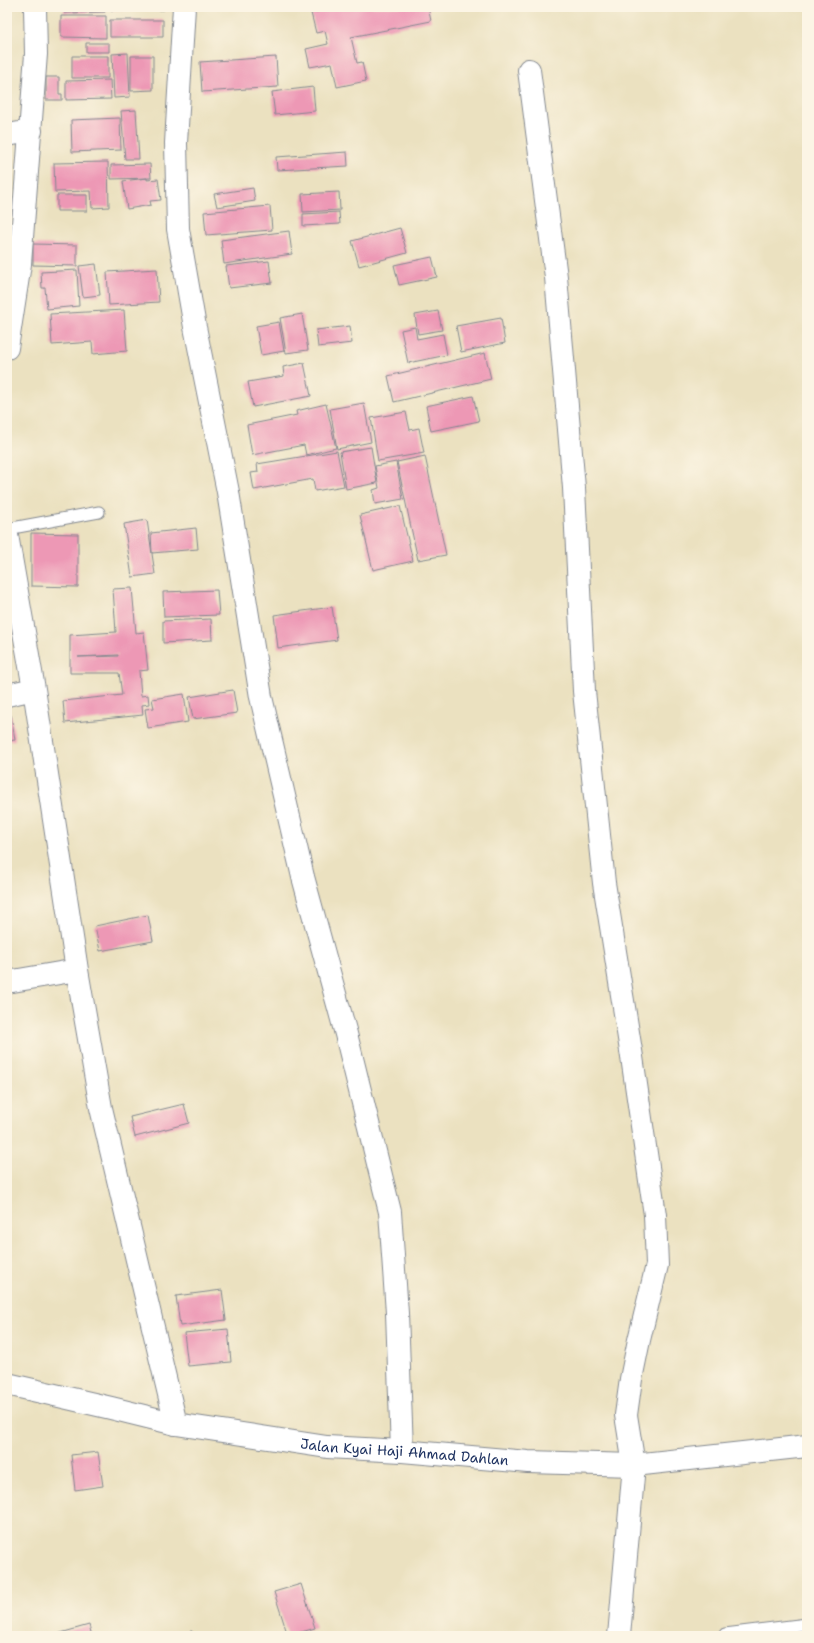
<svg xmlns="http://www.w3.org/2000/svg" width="814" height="1643" font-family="'Shantell Sans',sans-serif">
	<rect width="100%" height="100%" fill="#fcf5e5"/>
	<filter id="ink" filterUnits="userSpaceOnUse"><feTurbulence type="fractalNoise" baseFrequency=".025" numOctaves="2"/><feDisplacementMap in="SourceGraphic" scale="8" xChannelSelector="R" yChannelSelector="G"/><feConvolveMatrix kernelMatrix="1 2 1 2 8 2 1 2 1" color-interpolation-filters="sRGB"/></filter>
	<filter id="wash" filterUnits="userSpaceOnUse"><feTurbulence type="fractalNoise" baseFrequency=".012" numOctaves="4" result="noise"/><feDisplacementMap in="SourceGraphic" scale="16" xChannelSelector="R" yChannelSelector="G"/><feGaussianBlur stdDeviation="0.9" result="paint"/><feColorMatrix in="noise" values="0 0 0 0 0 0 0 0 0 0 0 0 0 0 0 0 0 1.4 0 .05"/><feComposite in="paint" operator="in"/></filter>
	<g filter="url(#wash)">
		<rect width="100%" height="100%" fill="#ebe1c0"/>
		<g id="blocks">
			<path fill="#ed98b5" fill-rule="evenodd" d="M64,7H105V12L64,13Z
				M111,7H164V10H111Z
				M320,7H428L431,21L351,37L357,63L362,62L366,81L337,87L332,63L310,67L306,49L328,44L325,31L316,33L311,13L321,11Z
				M61,16H106V38L61,37Z
				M110,20H163V37H110Z
				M86,43H109V52H86Z
				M128,53L130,97L114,98L112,54Z
				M72,56H108V78H72Z
				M131,56H153V90L131,91Z
				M276,57L278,87L202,92L200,62Z
				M46,77H59V94H62V100H46Z
				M110,80L111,99L66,100V81Z
				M313,87L315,111L275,115L272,92Z
				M136,110L139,159H125L121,111Z
				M120,118L121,150L72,152L71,120Z
				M347,152L348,166L277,170L276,157Z
				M108,162L109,207L92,208L91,191L55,192L54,163Z
				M150,164L151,178L111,179V165Z
				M147,178V180L158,179L161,200L150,201L151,205L127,209L123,181Z
				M253,188L255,201L217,207L214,194Z
				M339,192L340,210L303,212L302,194Z
				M57,195H87V211H57Z
				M270,206L272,230L206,235L204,212Z
				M339,212L340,224L303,226V214Z
				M400,228L407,253L359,266L352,241Z
				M289,231L292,254L224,264L221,240Z
				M33,244L77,245V266L33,265Z
				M432,257L437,277L399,285L394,265Z
				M269,261L272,283L229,288L226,266Z
				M96,264L100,295L83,297L79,266Z
				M157,269L159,302L109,305L107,272Z
				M77,270L79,306L47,309L45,288H42L41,272Z
				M124,310L127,351L93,354L92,342L52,345L50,314Z
				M438,311L442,330L418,334L415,315Z
				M302,314L308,350L286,353L280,318Z
				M501,318L505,343L461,352L456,326Z
				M279,322L284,351L261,355L256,326Z
				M350,326L352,343L318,347L316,330Z
				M415,327L417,339L443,334L447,355L408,363L401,330Z
				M485,353L491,379L394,402L388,376Z
				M304,363L311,396L253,407L248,382L284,376L283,367Z
				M473,396L479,421L431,431L426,406Z
				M364,403L371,442L337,449L330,409Z
				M326,404L336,448L306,455L304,445L252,455L247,425L297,415L296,411Z
				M406,412L410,430L419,428L424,453L378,461L371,418Z
				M371,447L377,483L346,489L340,452Z
				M337,451L344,486L315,491L313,479L254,490L251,473L258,472L257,464Z
				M425,456L446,555L418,560L397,462Z
				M396,462L403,499L375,504L373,490L379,488L375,466Z
				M400,506L413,561L373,570L360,515Z
				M147,520L155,574L132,577L124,524Z
				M196,528L198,549L152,553L151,533Z
				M31,533L78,534V587L31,586Z
				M132,588L136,633L144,632L148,670L139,671L141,696L148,695L149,704L142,705L143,715L65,723L63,701L122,695L119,673H70V635L116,632L113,589ZM118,655V656L78,657Z
				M217,590L219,615L164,617L163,592Z
				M332,607L337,640L278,648L274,615Z
				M211,619L212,640L163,643V621Z
				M233,690L237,713L193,719L189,697Z
				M184,694L188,722L148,728L145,709L154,708L152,699Z
				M11,715L15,740L7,741V716Z
				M148,915L153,941L100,951L95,926Z
				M184,1104L189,1123L135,1137L130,1117Z
				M222,1290L226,1320L180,1326L176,1296Z
				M228,1329L231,1362L188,1366L184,1333Z
				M98,1452L103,1486L75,1490L71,1455Z
				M301,1584L315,1628L288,1636L274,1592Z
				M89,1625L92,1636H50Z
				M192,1631L193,1636H166V1635Z"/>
		</g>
	</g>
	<g filter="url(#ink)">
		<use href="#blocks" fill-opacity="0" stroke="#83888f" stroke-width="1"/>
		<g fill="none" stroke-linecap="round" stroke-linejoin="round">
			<defs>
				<path id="service" d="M7,529L99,512
					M725,1634L807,1624"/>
				<path id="minor" d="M184,7L176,143L178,229L195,327L228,492L261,697L303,877L346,1034L390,1212L397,1313L402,1451
					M529,70L556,277L574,488L584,691L604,883L632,1057L655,1215L657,1265L639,1340L631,1379L626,1415L634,1465L619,1636
					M7,135L31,131
					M7,348L20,264L36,54L35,7
					M7,535L34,689L77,970L101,1108L176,1424
					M7,695L34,689
					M7,982L77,970"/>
				<g id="tertiary">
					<path id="s1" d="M7,1384L111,1408L176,1424L327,1447L402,1451L528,1462L634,1465L807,1446"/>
				</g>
			</defs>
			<use href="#service" stroke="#83888f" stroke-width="13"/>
			<use href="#minor" stroke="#83888f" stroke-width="24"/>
			<use href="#tertiary" stroke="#83888f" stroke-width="24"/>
			<use href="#service" stroke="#fff" stroke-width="11"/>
			<use href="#minor" stroke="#fff" stroke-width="22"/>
			<use href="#tertiary" stroke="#fff" stroke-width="22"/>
		</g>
	</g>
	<g text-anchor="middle" stroke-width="3" stroke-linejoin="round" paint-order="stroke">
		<g font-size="14" fill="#1b2f5e" stroke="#fcf5e5">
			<text dy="5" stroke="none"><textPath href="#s1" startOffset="404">Jalan Kyai Haji Ahmad Dahlan</textPath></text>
		</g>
	</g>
	<rect width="814" height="1643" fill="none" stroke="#fcf5e5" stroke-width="24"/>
</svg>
